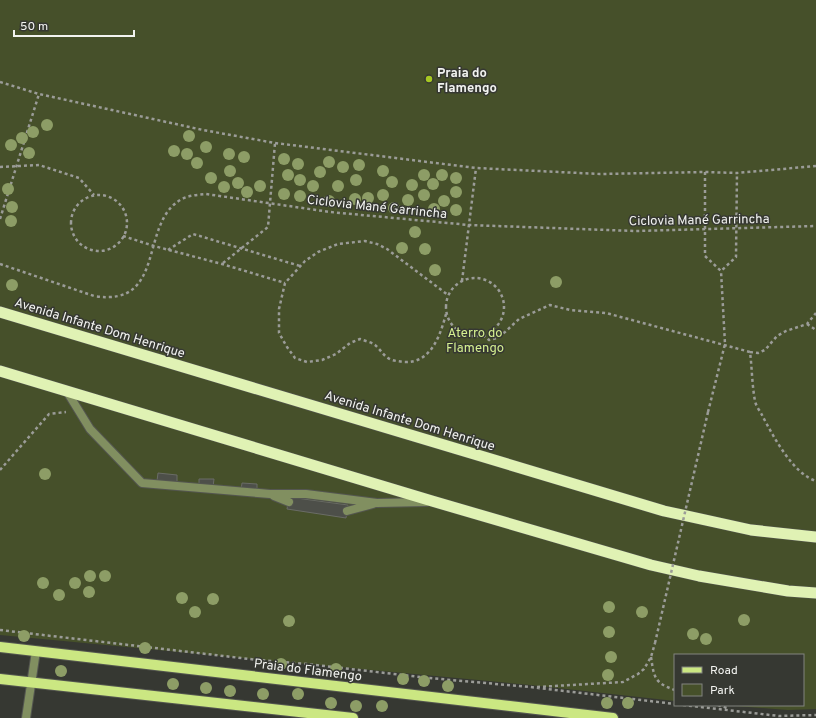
<svg xmlns="http://www.w3.org/2000/svg" width="816" height="718" font-family="Overpass,sans-serif">
	<rect width="100%" height="100%" fill="#363832"/>
	<path fill="#46502a" d="M0,0H816V709L788,710L723,705H803V655H675V701L530,685L0,635Z"/>
	<path fill="#4d4f49" stroke="#6a6c66" d="M158,473L177,475V483L157,481Z
		M199,479H214L213,487L199,486Z
		M242,483L257,484V491L241,490Z
		M289,497L348,505L346,518L287,509Z"/>
	<g fill="none" stroke-linecap="round" stroke-linejoin="round">
		<defs>
			<path id="service" d="M66,390L90,429L142,483L270,494H306L377,503L426,502
				M274,496L289,502
				M347,511L373,504"/>
			<path id="minor" d="M26,718L36,651"/>
			<path id="primary" d="M0,647L613,718
				M0,679L353,718"/>
			<path id="trunk" d="M0,312L664,511L751,530L816,537
				M0,371L432,501L651,565L699,576L788,591L816,593"/>
		</defs>
		<use href="#service" stroke="#545650" stroke-width="10"/>
		<use href="#minor" stroke="#545650" stroke-width="10"/>
		<use href="#primary" stroke="#545650" stroke-width="12"/>
		<use href="#trunk" stroke="#545650" stroke-width="12"/>
		<path stroke="#9b9c98" stroke-width="2.5" stroke-dasharray="3 3" stroke-linecap="butt" d="M0,82L39,94L203,130L275,143L476,168L600,174L705,172L737,173L816,166
			M0,167L39,165L79,178L94,195
			M705,172V256L721,271L736,257L737,173
			M71 223a28 28 0 1 1 56 0a28 28 0 1 1-56 0Z
			M0,219L39,94
			M123,236L154,246L222,264L285,283
			M168,250L193,234L300,266
			M223,263L268,227L275,143
			M0,264L94,296C168,308 138,222 182,199C189,195 198,195 206,194L330,212L469,225L635,231L816,226
			M446 307a29 29 0 1 1 58 0a29 29 0 1 1-58 0Z
			M462,281L476,168
			M446,314C440,336 431,364 403,362C398,361 392,361 388,358C383,355 380,349 375,345C371,342 365,341 360,339L350,343L336,354L322,360L307,362L295,358L287,347L279,333V309L285,283L305,261L318,252L338,244L365,241L377,244L387,249L448,295
			M807,324L816,330
			M483,335L489,340L497,338L505,332L519,319L550,305L570,310L606,313L750,352C752,368 752,385 755,401C756,406 760,411 762,415C773,436 793,474 816,481
			M750,352L758,353L765,350L777,336L786,331L807,324L816,313
			M708,412L725,344L721,271
			M0,470L49,414L66,412
			M0,630L258,660L307,664L429,678L530,687L675,704
			M651,657C654,677 654,683 675,690
			M537,687L623,682L638,674L644,669L651,657L655,643
			M683,705L779,716L816,715
			M718,705L727,708"/>
		<use href="#service" stroke="#818f60" stroke-width="8"/>
		<use href="#minor" stroke="#818f60" stroke-width="8"/>
		<use href="#primary" stroke="#cbe782" stroke-width="10"/>
		<use href="#trunk" stroke="#e0f2b4" stroke-width="11"/>
		<path stroke="#9b9c98" stroke-width="2.5" stroke-dasharray="3 3" stroke-linecap="butt" d="M655,643L708,412"/>
	</g>
	<g fill="#8d9d66">
		<circle cx="47" cy="125" r="6"/>
		<circle cx="33" cy="132" r="6"/>
		<circle cx="189" cy="136" r="6"/>
		<circle cx="22" cy="138" r="6"/>
		<circle cx="11" cy="145" r="6"/>
		<circle cx="206" cy="147" r="6"/>
		<circle cx="174" cy="151" r="6"/>
		<circle cx="29" cy="153" r="6"/>
		<circle cx="187" cy="154" r="6"/>
		<circle cx="229" cy="154" r="6"/>
		<circle cx="244" cy="157" r="6"/>
		<circle cx="284" cy="159" r="6"/>
		<circle cx="329" cy="162" r="6"/>
		<circle cx="197" cy="163" r="6"/>
		<circle cx="298" cy="164" r="6"/>
		<circle cx="359" cy="165" r="6"/>
		<circle cx="343" cy="167" r="6"/>
		<circle cx="230" cy="171" r="6"/>
		<circle cx="383" cy="171" r="6"/>
		<circle cx="320" cy="172" r="6"/>
		<circle cx="288" cy="175" r="6"/>
		<circle cx="424" cy="175" r="6"/>
		<circle cx="442" cy="175" r="6"/>
		<circle cx="211" cy="178" r="6"/>
		<circle cx="456" cy="178" r="6"/>
		<circle cx="300" cy="180" r="6"/>
		<circle cx="356" cy="180" r="6"/>
		<circle cx="392" cy="182" r="6"/>
		<circle cx="238" cy="183" r="6"/>
		<circle cx="433" cy="184" r="6"/>
		<circle cx="412" cy="185" r="6"/>
		<circle cx="260" cy="186" r="6"/>
		<circle cx="313" cy="186" r="6"/>
		<circle cx="338" cy="186" r="6"/>
		<circle cx="224" cy="187" r="6"/>
		<circle cx="8" cy="189" r="6"/>
		<circle cx="247" cy="192" r="6"/>
		<circle cx="456" cy="192" r="6"/>
		<circle cx="284" cy="194" r="6"/>
		<circle cx="383" cy="195" r="6"/>
		<circle cx="424" cy="195" r="6"/>
		<circle cx="300" cy="196" r="6"/>
		<circle cx="368" cy="198" r="6"/>
		<circle cx="355" cy="199" r="6"/>
		<circle cx="408" cy="200" r="6"/>
		<circle cx="329" cy="201" r="6"/>
		<circle cx="444" cy="201" r="6"/>
		<circle cx="12" cy="207" r="6"/>
		<circle cx="394" cy="208" r="6"/>
		<circle cx="434" cy="209" r="6"/>
		<circle cx="456" cy="210" r="6"/>
		<circle cx="11" cy="221" r="6"/>
		<circle cx="415" cy="232" r="6"/>
		<circle cx="402" cy="248" r="6"/>
		<circle cx="425" cy="249" r="6"/>
		<circle cx="435" cy="270" r="6"/>
		<circle cx="556" cy="282" r="6"/>
		<circle cx="12" cy="285" r="6"/>
		<circle cx="45" cy="474" r="6"/>
		<circle cx="90" cy="576" r="6"/>
		<circle cx="105" cy="576" r="6"/>
		<circle cx="43" cy="583" r="6"/>
		<circle cx="75" cy="583" r="6"/>
		<circle cx="89" cy="592" r="6"/>
		<circle cx="59" cy="595" r="6"/>
		<circle cx="182" cy="598" r="6"/>
		<circle cx="213" cy="599" r="6"/>
		<circle cx="609" cy="607" r="6"/>
		<circle cx="195" cy="612" r="6"/>
		<circle cx="642" cy="612" r="6"/>
		<circle cx="744" cy="620" r="6"/>
		<circle cx="289" cy="621" r="6"/>
		<circle cx="609" cy="632" r="6"/>
		<circle cx="693" cy="634" r="6"/>
		<circle cx="24" cy="636" r="6"/>
		<circle cx="706" cy="639" r="6"/>
		<circle cx="145" cy="648" r="6"/>
		<circle cx="611" cy="657" r="6"/>
		<circle cx="281" cy="664" r="6"/>
		<circle cx="336" cy="669" r="6"/>
		<circle cx="61" cy="671" r="6"/>
		<circle cx="608" cy="675" r="6"/>
		<circle cx="403" cy="679" r="6"/>
		<circle cx="424" cy="681" r="6"/>
		<circle cx="173" cy="684" r="6"/>
		<circle cx="448" cy="686" r="6"/>
		<circle cx="206" cy="688" r="6"/>
		<circle cx="230" cy="691" r="6"/>
		<circle cx="263" cy="694" r="6"/>
		<circle cx="298" cy="694" r="6"/>
		<circle cx="331" cy="703" r="6"/>
		<circle cx="607" cy="703" r="6"/>
		<circle cx="628" cy="703" r="6"/>
		<circle cx="356" cy="706" r="6"/>
		<circle cx="382" cy="706" r="6"/>
	</g>
	<circle fill="#a6c822" stroke="#363832" stroke-width="1.5" cx="429" cy="79" r="4"/>
	<g text-anchor="middle" stroke-width="3" stroke-linejoin="round" paint-order="stroke">
		<g font-size="13" font-weight="bold" fill="#f2f3f0" stroke="#363832" text-anchor="start">
			<text x="437" y="77">Praia do<tspan x="437" dy="15">Flamengo</tspan></text>
		</g>
		<g font-size="13" fill="#f2f3f0" stroke="#363832">
			<text transform="translate(377 206) rotate(6)" y="5">Ciclovia Mané Garrincha</text>
			<text transform="translate(699 219) rotate(-1)" y="5">Ciclovia Mané Garrincha</text>
			<text transform="translate(100 327) rotate(17)" y="5">Avenida Infante Dom Henrique</text>
			<text transform="translate(410 420) rotate(17)" y="5">Avenida Infante Dom Henrique</text>
			<text transform="translate(308 669) rotate(7)" y="5">Praia do Flamengo</text>
		</g>
		<g font-size="13" fill="#d5f090" stroke="#363832">
			<text x="475" y="337">Aterro do<tspan x="475" dy="15">Flamengo</tspan></text>
		</g>
	</g>
	<rect x="674" y="654" width="130" height="52" fill="#363832" stroke="#81837e"/>
	<rect x="682" y="667" width="20" height="6" fill="#cbe782" stroke="#81837e"/>
	<text x="710" y="674" font-size="12" fill="#f2f3f0">Road</text>
	<rect x="682" y="684" width="20" height="12" fill="#46502a" stroke="#81837e"/>
	<text x="710" y="694" font-size="12" fill="#f2f3f0">Park</text>
	<path d="M14 30v6h120v-6" fill="none" stroke="#f2f3f0" stroke-width="2"/>
	<text x="20" y="30" font-size="12" fill="#f2f3f0" stroke="#363832" stroke-width="3" paint-order="stroke">50 m</text>
</svg>
